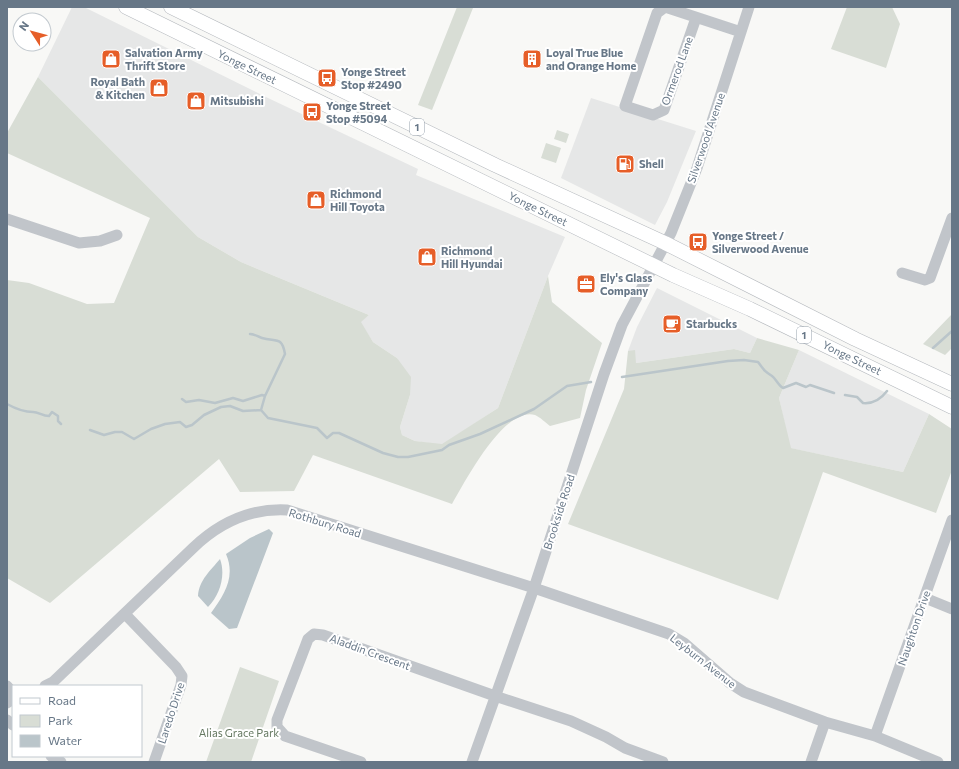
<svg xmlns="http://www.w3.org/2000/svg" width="959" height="769" font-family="Commissioner,sans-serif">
	<rect width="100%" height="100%" fill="#f8f8f6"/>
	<path fill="#e6e7e7" d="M72,7H84L268,98L418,169L416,175L565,237L548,276L498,408L442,445L415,441L402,435L400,427L410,395L397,358L373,342L360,322L369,315L241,262L198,237L38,77Z
		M591,98L696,131L667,202L655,225L561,178Z
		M657,288L757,338L750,353L734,349L636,363L628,351L637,327Z
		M799,350L929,414L903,472L790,448L779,398Z"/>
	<path fill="#d8ddd5" d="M457,7L473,8L432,110L418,105Z
		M847,7H892L900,24L886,68L831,49Z
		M38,77L198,237L241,262L369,315L361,322L373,342L397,358L411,377L410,395L400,427L402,435L415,441L442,444L498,408L548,276L552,302L602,343L586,390L580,418L550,426C546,423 540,417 535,415C504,406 465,482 452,504L313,455L294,491L240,492L219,459L50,603L7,578V280L29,283L87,304L114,303L150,218L7,153V133Z
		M557,130L569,134L566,143L554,139Z
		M546,143L561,148L556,163L541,158Z
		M952,314V348L945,355L923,344Z
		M757,338L799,350L779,398L791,448L903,472L929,414L952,429V470L936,513L823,472L778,600L568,524L624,389L628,351L635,350L636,363L734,349L750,353Z
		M240,667L279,681L251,762H206Z"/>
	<path fill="#bac5ca" d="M269,529L273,533L237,628L229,629L211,613C224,595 236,577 226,554L250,538Z
		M220,559C226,575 220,595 208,607L198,596C199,580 211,570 220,559Z"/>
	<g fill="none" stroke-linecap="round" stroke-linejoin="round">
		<path stroke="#bac5ca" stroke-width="2.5" d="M250,334C255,334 258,337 262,338C276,342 282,336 285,354L265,396L261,410
			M933,348L952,331
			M622,377L728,361L744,360L758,362C764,370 764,371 772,376C776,379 778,385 783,388L796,383L806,387L810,385L834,393
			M845,395L857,397L863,403C873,404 881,399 887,391
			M182,399L186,402L199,400L215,403L233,398L243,401L262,395L265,396
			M7,404C16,409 23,412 33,412C39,412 42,416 49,416L52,412L58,416V421L61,424
			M90,430L104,435L115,432H122L134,439L151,429L165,424L180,422L186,427L192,425L204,415L221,407L230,406L243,411L261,410L268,418L317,428L327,438L333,433H339L383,453L398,457H408L442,450L449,445L480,434L534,409L567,386L591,382"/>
		<defs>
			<path id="major" d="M126,7L673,275L750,309L952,407
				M171,7L495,165L665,243L855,339L952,384"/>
		</defs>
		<use href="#major" stroke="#b5b9be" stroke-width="15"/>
		<path stroke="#c1c5ca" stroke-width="11" d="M696,18L664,110L653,115L625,106L657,13L665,7L741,32
			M7,219L79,243L100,241L117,235
			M902,273L925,280L930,278L952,218
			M925,598L952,609
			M125,614L176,667L182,676L181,685L154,762
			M7,686L13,693
			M45,686L53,682L193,548C219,523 249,508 287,510L534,588L669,634L684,643L730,683L744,692L825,722L875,736L938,762
			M7,703L13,699
			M7,720L13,725
			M875,736L952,520
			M51,756L61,762
			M361,762L285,736L277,727V720L305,647L308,639L314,634L323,635L495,696L571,721L606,737L625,748L663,762
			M472,762L534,588L604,374L622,325L671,233L697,168L749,7
			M811,762L825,722"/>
		<use href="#major" stroke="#fff" stroke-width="14"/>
	</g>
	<defs>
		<symbol id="shop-square" viewBox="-11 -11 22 22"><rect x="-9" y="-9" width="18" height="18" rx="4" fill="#e65e28" stroke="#fff"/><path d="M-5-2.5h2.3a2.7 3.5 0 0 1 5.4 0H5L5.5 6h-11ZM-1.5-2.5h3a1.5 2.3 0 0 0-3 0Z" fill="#fff"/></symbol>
		<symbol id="building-square" viewBox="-11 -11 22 22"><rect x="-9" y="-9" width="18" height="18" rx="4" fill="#e65e28" stroke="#fff"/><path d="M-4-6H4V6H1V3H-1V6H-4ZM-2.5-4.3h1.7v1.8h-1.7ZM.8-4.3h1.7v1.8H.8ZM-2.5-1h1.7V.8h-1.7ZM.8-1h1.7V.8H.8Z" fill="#fff"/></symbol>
		<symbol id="bus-square" viewBox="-11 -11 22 22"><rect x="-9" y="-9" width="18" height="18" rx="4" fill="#e65e28" stroke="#fff"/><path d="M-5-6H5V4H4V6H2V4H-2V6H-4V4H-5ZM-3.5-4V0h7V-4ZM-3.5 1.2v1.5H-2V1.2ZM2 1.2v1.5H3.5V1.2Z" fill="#fff"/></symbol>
		<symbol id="fuel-square" viewBox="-11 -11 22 22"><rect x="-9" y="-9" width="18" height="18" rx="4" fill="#e65e28" stroke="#fff"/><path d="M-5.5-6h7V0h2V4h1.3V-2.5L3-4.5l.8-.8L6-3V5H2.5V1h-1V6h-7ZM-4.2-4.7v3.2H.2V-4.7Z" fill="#fff"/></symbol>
		<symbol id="office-square" viewBox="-11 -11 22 22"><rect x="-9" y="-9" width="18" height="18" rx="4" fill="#e65e28" stroke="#fff"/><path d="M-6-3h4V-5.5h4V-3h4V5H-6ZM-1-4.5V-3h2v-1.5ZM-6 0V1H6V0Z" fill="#fff"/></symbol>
		<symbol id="cafe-square" viewBox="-11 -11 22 22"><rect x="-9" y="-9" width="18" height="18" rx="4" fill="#e65e28" stroke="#fff"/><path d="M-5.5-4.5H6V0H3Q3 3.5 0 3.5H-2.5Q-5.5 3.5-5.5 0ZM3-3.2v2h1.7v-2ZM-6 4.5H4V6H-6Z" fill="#fff"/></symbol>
	</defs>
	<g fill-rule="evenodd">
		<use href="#shop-square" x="100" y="48" width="22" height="22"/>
		<use href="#building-square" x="521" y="48" width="22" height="22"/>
		<use href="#bus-square" x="316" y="67" width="22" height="22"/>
		<use href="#shop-square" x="148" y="77" width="22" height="22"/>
		<use href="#shop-square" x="185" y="90" width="22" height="22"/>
		<use href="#bus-square" x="301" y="101" width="22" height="22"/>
		<use href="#fuel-square" x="614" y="153" width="22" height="22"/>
		<use href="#shop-square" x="305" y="189" width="22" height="22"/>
		<use href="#bus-square" x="687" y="231" width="22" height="22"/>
		<use href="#shop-square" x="416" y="246" width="22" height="22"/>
		<use href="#office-square" x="575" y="273" width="22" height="22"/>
		<use href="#cafe-square" x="661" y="313" width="22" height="22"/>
	</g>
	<g text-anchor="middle" stroke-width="4" stroke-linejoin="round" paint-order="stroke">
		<g fill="#fff" stroke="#95a0ab" stroke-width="1">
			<rect x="410" y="119" width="14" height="16" rx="3"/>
			<rect x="797" y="327" width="14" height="16" rx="3"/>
		</g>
		<g font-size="10" font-weight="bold" fill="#677787">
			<text x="417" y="131">1</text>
			<text x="804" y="339">1</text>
		</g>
		<g font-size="11" font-weight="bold" fill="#677787" stroke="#fff" text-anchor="start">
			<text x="125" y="57">Salvation Army<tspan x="125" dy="13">Thrift Store</tspan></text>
			<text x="546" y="57">Loyal True Blue<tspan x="546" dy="13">and Orange Home</tspan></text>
			<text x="341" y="76">Yonge Street<tspan x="341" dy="13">Stop #2490</tspan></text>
			<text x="145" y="86" text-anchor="end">Royal Bath<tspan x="145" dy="13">&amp; Kitchen</tspan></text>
			<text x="210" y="105">Mitsubishi</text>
			<text x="326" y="110">Yonge Street<tspan x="326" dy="13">Stop #5094</tspan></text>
			<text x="639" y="168">Shell</text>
			<text x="330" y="198">Richmond<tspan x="330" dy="13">Hill Toyota</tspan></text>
			<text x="712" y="240">Yonge Street /<tspan x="712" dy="13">Silverwood Avenue</tspan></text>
			<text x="441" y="255">Richmond<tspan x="441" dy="13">Hill Hyundai</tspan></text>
			<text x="600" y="282">Ely's Glass<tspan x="600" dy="13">Company</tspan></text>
			<text x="686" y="328">Starbucks</text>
		</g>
		<g font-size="11" fill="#677787" stroke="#fff">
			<text transform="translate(247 67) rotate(26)" y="4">Yonge Street</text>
			<text transform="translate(677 71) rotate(-70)" y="4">Ormerod Lane</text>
			<text transform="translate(706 138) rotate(-71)" y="4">Silverwood Avenue</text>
			<text transform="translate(538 209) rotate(26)" y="4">Yonge Street</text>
			<text transform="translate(852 358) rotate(26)" y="4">Yonge Street</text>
			<text transform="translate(559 512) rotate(-72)" y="4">Brookside Road</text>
			<text transform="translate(325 523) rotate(17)" y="4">Rothbury Road</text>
			<text transform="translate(914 628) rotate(-71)" y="4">Naughton Drive</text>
			<text transform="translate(370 652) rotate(20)" y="4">Aladdin Crescent</text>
			<text transform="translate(703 661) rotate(38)" y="4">Leyburn Avenue</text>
			<text transform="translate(171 713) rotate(-72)" y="4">Laredo Drive</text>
		</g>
		<g font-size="11" fill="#667962" stroke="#fff">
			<text x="239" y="737">Alias Grace Park</text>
		</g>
	</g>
	<rect width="959" height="769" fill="none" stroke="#677787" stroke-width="16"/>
	<rect x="12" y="685" width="130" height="72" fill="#ffffff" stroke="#c2c9cf"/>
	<rect x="20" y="698" width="20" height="6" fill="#ffffff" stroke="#c2c9cf"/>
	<text x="48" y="705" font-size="12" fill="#677787">Road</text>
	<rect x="20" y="715" width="20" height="12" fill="#d8ddd5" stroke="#c2c9cf"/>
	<text x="48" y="725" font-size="12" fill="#677787">Park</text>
	<rect x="20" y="735" width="20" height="12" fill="#bac5ca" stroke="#c2c9cf"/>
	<text x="48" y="745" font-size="12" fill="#677787">Water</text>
	<g transform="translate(32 32) rotate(306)"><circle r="19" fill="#ffffff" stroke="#c2c9cf"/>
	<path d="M0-3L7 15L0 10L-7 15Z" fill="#e65e28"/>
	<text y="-6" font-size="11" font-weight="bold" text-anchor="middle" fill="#677787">N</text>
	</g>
</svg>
